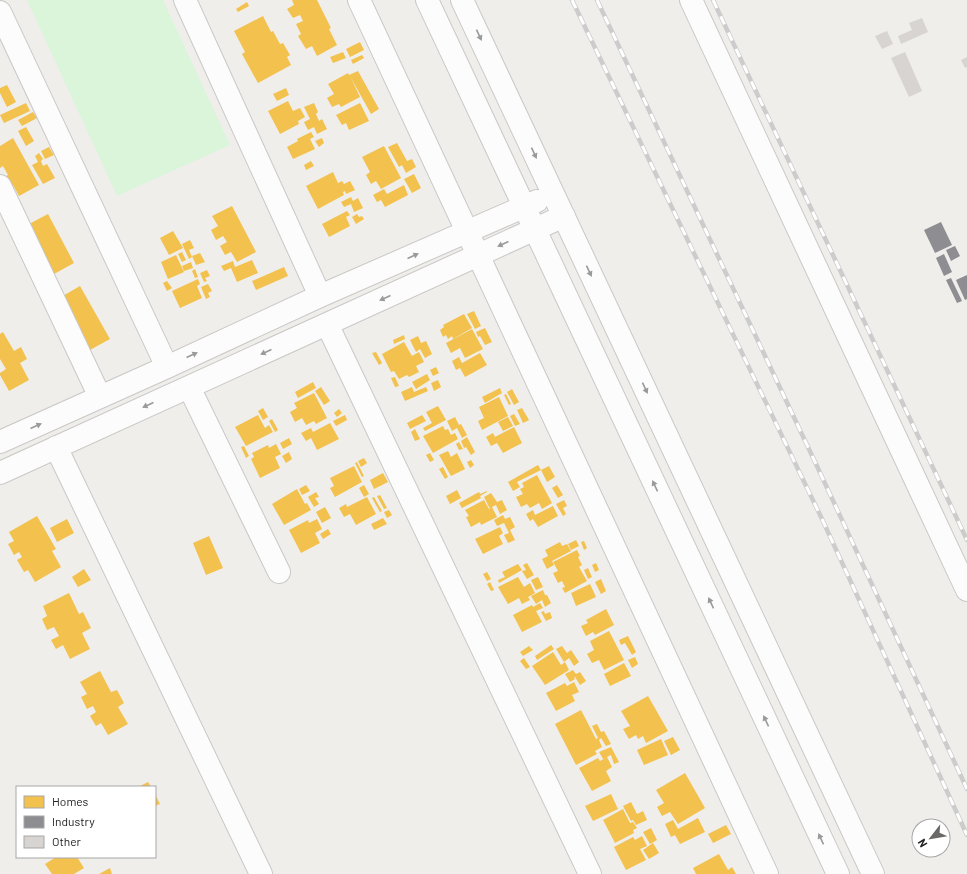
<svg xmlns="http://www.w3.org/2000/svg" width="967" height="874" font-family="Barlow,sans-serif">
	<rect width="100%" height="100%" fill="#f0eeeb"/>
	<path fill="#daf5da" d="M27,0H163L230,145L117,196Z"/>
	<path fill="#f2c14e" d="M292,0H317L331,28L329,29L337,45L317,56L312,46L306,49L298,36L301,34L296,24L303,21L300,15L293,18L287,9L294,5Z
		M247,2L249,6L238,12L236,9Z
		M263,16L271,32L273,31L280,44L283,43L290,55L287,57L291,65L258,83L242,54L245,52L234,31Z
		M360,42L364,50L350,57L346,49Z
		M343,52L346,58L333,63L330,57Z
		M362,55L364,58L353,64L351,60Z
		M358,71L379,109L371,114L351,78L360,97L341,107L339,104L332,107L327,98L334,94L328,84L348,73L349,75Z
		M7,85L16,102L7,107L0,93V88Z
		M286,88L289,95L277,101L273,94Z
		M288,101L293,111L300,108L305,117L298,121L299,124L280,134L268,111Z
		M26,103L30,111L4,123L0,115Z
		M314,103L318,112L316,114L319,121L322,119L327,129L317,134L314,127L308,130L304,122L310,119L304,107Z
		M360,103L369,121L349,130L346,123L342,125L336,115Z
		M33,112L37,118L22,126L18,120Z
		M26,127L34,141L26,146L18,131Z
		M311,132L314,137L310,139L315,149L293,159L287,147L298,141L297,139Z
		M13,138L39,185L19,196L13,185L8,188L3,178L8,175L3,166L0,168V146Z
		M322,138L324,143L319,147L315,141Z
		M397,143L407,161L412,159L416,167L406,173L402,165L399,167L388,147Z
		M384,146L401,178L381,189L376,181L371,184L366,175L370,172L362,157Z
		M49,147L54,155L45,159L41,151Z
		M39,153L43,159L41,161L43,166L47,164L55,178L43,184L32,165L38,162L35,156Z
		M311,161L314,166L306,170L304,165Z
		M333,172L338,183L342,181L344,184L350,181L355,190L346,194L345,191L343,192L344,195L318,209L306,186Z
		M414,174L421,188L412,193L404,179Z
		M404,185L408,195L385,207L381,200L377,202L373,195L384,189L387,194Z
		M351,197L353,201L358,198L363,208L354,212L351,204L344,207L341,202Z
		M232,206L256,252L237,262L231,252L225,255L220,246L227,242L223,236L216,240L211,230L218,226L212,216Z
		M347,211L350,215L346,217L350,226L329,237L322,224Z
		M48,214L74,263L54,274L47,261L39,255L44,253L39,243L30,237L35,235L29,224Z
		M357,214L359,217L362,216L364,219L356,224L352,217Z
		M173,231L183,248L169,255L160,238Z
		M190,240L194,248L189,250L192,257L189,259L182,244Z
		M182,252L186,260L182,262L178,254Z
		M200,253L205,262L196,265L192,256Z
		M176,255L184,272L168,279L161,262Z
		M252,260L258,273L237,282L231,268L224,271L221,266L233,261L235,267Z
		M191,262L193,268L184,271L182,266Z
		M284,267L288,276L256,290L252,281Z
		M195,269L198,277L195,278L192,271Z
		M207,270L210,276L205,278L207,281L204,282L200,273Z
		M198,279L200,284L197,286L202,298L180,308L172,291Z
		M167,281L172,288L167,291L163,283Z
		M208,284L212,291L208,293L210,297L206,299L201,287Z
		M80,286L110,339L90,350L61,297Z
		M474,311L481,326L475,329L467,314Z
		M464,314L472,328L453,339L452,336L448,339L446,335L443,337L440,330L444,327L443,325Z
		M485,328L492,342L485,345L480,336L478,337L476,332Z
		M472,329L483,349L465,358L460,348L451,353L446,343Z
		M3,332L14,351L21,347L27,359L20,363L29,380L9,391L0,375V373L6,369L0,359V334Z
		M404,335L405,339L394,344L393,340Z
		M418,336L421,343L426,341L432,354L425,358L420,349L416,352L410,340Z
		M404,342L412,356L419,352L424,362L416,366L419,372L409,377L407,375L399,379L394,371L391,372L382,354Z
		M376,352L382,363L379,365L372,353Z
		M480,353L487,365L465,377L460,368L456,370L452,361L459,357L462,363Z
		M436,367L439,373L433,376L430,370Z
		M427,374L430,380L416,389L412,382Z
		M395,377L399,386L395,387L391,378Z
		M438,380L441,387L434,391L431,383Z
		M313,382L316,388L298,398L295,392Z
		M321,387L330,401L324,405L315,391Z
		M412,387L414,392L426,387L428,391L405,401L401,392Z
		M500,388L502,393L485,403L482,397Z
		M512,389L519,402L514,405L507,392Z
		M314,393L327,418L316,424L314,421L306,425L302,418L295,422L290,412L297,408L294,403Z
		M506,394L511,404L509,405L504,395Z
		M499,397L508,416L482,430L478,421L484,418L479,407Z
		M438,406L446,420L425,431L423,428L432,423L426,412Z
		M263,408L268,417L263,420L258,411Z
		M522,408L529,420L523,423L517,410Z
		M339,409L342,413L337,417L334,413Z
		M514,414L520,424L515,426L510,416Z
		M258,415L265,428L269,425L273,432L246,446L235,427Z
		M345,415L347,420L336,426L333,421Z
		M422,415L426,421L410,429L407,423Z
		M455,417L459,425L461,424L467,435L462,438L457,428L452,431L447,421Z
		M508,417L513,426L503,431L498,422Z
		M272,419L278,430L275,432L269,421Z
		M330,423L339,439L317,450L311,438L306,441L301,433L311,428L313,432Z
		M443,426L445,430L448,429L451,435L455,433L458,439L433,453L423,436Z
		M514,427L522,443L503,453L497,443L491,446L486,437L493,433L495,437Z
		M415,429L420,439L415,441L411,432Z
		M467,437L475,452L471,455L466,447L464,448L461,441Z
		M289,438L292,444L283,449L280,443Z
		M459,442L463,449L459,450L456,444Z
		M276,444L281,454L275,457L280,468L260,478L251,459L254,457L252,453L268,445L269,448Z
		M244,446L249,456L246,458L241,447Z
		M448,451L451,457L457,453L465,469L451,476L439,455Z
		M289,452L292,459L286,463L282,456Z
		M430,453L434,460L430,462L426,455Z
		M364,458L367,463L361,467L358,461Z
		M471,460L474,465L470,468L467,462Z
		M357,462L364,476L362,477L355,463Z
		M538,465L541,470L517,482L520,487L513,491L508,482Z
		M354,466L362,482L335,497L330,488L334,486L330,478Z
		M549,466L555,477L547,482L541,470Z
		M443,467L448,477L445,479L439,469Z
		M383,473L388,482L374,489L370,480Z
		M537,475L552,503L542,509L539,503L530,508L527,504L521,507L516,497L523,494L520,489L524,487L522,483Z
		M306,485L310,491L302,495L299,489Z
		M364,485L369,494L364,497L359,488Z
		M557,485L563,495L558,498L552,488Z
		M297,489L305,504L307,503L311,510L284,525L272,504Z
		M457,490L461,498L450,504L446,496Z
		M487,491V492L480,496L481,498L462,508L459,503L479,492L480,494Z
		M316,492L319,497L315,498L319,504L314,507L308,497Z
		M491,493L497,502L502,500L507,510L500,514L496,505L492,507L497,517L481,525L480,522L471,527L466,517L469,516L465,510L484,500L489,509H490L484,497Z
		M380,495L387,508L384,509L377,496Z
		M367,497L376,514L356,525L350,514L344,517L339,508L346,504L347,507Z
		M374,497L382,511L380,512L372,498Z
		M564,500L567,506L563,508L566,514L563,516L556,504Z
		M553,506L558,516L538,527L533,519L530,521L526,514L533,510L535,515Z
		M325,507L331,518L322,523L316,512Z
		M389,510L392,515L387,518L384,512Z
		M503,515L505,519L510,517L515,527L510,530L515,540L508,543L504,535L509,533L504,523L497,526L494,520Z
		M37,516L56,549L52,551L61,567L35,582L28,570L24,572L17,560L22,557L19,552L14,555L8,544L14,541L9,532Z
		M383,518L387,524L374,530L371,524Z
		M67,519L74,533L57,542L50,528Z
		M317,519L322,529L315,533L320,543L301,553L289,530L308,520L309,523Z
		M500,527L503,533L499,536L503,544L483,554L475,539Z
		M328,529L331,534L323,539L320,534Z
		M209,536L223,568L206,575L193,543Z
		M576,540L579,546L571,550L568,544Z
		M584,541L587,548L584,550L581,542Z
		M560,542L562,546L567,544L571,551L552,561L554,565L547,569L542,559L548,556L545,550Z
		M577,550L580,556L578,557L582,565L579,567L587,581L565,593L562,588L565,587L562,581L558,583L553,573L558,571L553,562Z
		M527,563L534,575L527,579L522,571L526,570L523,565Z
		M596,563L599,570L595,572L592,565Z
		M518,564L522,570L499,583L498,580L505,577L502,572Z
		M588,568L592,577L588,579L584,570Z
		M84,569L91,580L78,587L72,577Z
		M487,572L491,579L487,581L483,574Z
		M518,577L524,587L530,583L535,593L528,597L530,600L522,604L519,598L508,604L498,587Z
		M538,577L543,587L536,590L531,580Z
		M601,579L606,591L601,594L595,582Z
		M490,582L494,590L491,591L487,584Z
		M590,584L596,597L576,606L571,593Z
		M543,590L545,595H547L551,603L545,607L542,600L536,604L531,596Z
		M69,593L79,614L83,612L91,628L82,633L90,649L70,659L63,645L56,649L51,640L59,636L54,627L47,630L42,619L47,616L43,606Z
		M540,603L543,608L536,611L542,622L522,632L513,615L532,605L533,607Z
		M606,609L614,625L595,635L593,632L586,636L581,626L588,623L586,620Z
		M544,611L545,614L550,612L552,618L546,621L541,612Z
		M609,631L624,660L604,670L599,660L592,663L587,654L594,650L590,641Z
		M628,636L636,652L632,655L625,643L621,645L619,640Z
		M551,645L554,649L537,660L535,656Z
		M529,646L533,650L523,656L520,652Z
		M562,646L567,653L571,650L579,662L574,666L569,658L564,662L556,649Z
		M553,652L561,665L565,662L569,670L545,685L532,666Z
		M635,657L638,664L632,668L628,660Z
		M524,658L530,667L526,669L520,661Z
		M624,663L631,676L610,686L604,674Z
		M573,670L576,674L580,672L586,681L580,685L575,677H574L575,679L570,682L565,674Z
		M100,671L111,692L117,690L124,703L118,707L128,724L108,735L101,723L96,726L90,716L96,712L93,706L87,709L81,697L87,694L80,682Z
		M574,682L579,692L572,695L575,701L556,711L546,693L565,683L567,686Z
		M648,696L668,731L646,743L643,736L638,739L636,735L629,739L623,729L630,726L621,711Z
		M581,710L596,739L598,738L592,726L597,724L601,732L604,731L611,744L606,746L601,738L599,740L602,747L595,751L597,754L576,765L555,724Z
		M673,737L680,750L671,755L664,741Z
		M661,739L668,755L644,765L637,750Z
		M611,747L619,762L614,764L611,755L603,759L599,752Z
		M607,757L612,767L606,771L611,781L592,791L579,768L598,758L600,761Z
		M685,773L705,808L678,824L670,812L662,816L657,807L664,803L656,790Z
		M148,782L151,787H138Z
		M155,794L160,804L155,806Z
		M611,794L618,809L593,821L585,806Z
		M631,802L637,814L643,811L647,820L636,825L633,820L631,821L623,806Z
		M623,809L630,823L633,822L637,828L633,830L634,833L615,843L603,820Z
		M698,818L705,832L680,844L675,835L671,837L665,824L673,820L678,829Z
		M726,825L731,834L713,843L708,834Z
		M651,828L657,840L650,844L643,832Z
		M642,836L647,846L640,849L646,860L626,870L614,847L633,837L635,840Z
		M653,843L659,853L649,859L643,850Z
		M719,854L728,870L732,867L736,874H696L693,868Z
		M56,857H77L84,868L74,874H52L45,864Z
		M110,868L112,874H99Z"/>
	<path fill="#8d8d92" d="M941,222L952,245L935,253L924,230Z
		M955,246L960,256L951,261L946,250Z
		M944,254L952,272L944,276L936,258Z
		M967,275V299L965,300L956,280Z
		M951,278L962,301L957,303L946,280Z"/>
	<path fill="#d7d4d2" d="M922,18L928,32L901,44L898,36L912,30L909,23Z
		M887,31L893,44L882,49L875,36Z
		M905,52L922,91L909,97L891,58Z
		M967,57V67L965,68L961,60Z"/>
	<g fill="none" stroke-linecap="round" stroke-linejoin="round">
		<defs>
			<path id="street" d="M185,0L320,296
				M359,0L767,874
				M427,0L838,874
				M462,0L873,874
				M691,0L967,590
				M0,12L167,367
				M0,186L100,397
				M327,324L590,874
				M189,387L279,572
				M0,442L167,367L320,296L537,201
				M56,447L261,874
				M0,473L564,216"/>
		</defs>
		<use href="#street" stroke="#c9c8c7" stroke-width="24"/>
		<use href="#street" stroke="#fdfcfc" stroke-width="22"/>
		<defs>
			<path id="rail" d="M572,0L822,519L967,835
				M597,0L816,464L967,789
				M713,0L967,540"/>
		</defs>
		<use href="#rail" stroke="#ccc" stroke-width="4.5"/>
		<use href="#rail" stroke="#fff" stroke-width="3" stroke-dasharray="9" stroke-linecap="butt"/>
	</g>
	<defs><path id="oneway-solid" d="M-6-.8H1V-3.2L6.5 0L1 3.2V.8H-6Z"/></defs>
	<g fill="#9a9a9a">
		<use href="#oneway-solid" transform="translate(479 35) rotate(65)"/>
		<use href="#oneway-solid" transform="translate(534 153) rotate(65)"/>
		<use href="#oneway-solid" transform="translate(503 244) rotate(155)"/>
		<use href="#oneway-solid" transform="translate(413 256) rotate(-24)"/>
		<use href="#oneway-solid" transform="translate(589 271) rotate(65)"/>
		<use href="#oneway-solid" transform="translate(385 298) rotate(156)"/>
		<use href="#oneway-solid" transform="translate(266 352) rotate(155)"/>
		<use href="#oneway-solid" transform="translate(192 355) rotate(-25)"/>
		<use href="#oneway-solid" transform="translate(645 388) rotate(65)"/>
		<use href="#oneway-solid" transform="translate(148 405) rotate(156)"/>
		<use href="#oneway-solid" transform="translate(36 426) rotate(-24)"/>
		<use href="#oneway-solid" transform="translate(655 486) rotate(-115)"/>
		<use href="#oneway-solid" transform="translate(711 603) rotate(-115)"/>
		<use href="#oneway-solid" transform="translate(766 721) rotate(-115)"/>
		<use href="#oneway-solid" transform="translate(821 839) rotate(-115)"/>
	</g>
	<rect x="16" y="786" width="140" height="72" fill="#ffffff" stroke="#a7a7a7"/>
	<rect x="24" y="796" width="20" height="12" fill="#f2c14e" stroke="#a7a7a7"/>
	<text x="52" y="806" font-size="12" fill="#222222">Homes</text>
	<rect x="24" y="816" width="20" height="12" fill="#8d8d92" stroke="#a7a7a7"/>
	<text x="52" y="826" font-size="12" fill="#222222">Industry</text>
	<rect x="24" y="836" width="20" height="12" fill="#d7d4d2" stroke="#a7a7a7"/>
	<text x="52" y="846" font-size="12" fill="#222222">Other</text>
	<g transform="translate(931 838) rotate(239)"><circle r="19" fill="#ffffff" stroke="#a7a7a7"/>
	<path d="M0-3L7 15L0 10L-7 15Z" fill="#6a6968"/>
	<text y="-6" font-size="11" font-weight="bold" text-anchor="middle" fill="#222222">N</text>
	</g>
</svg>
